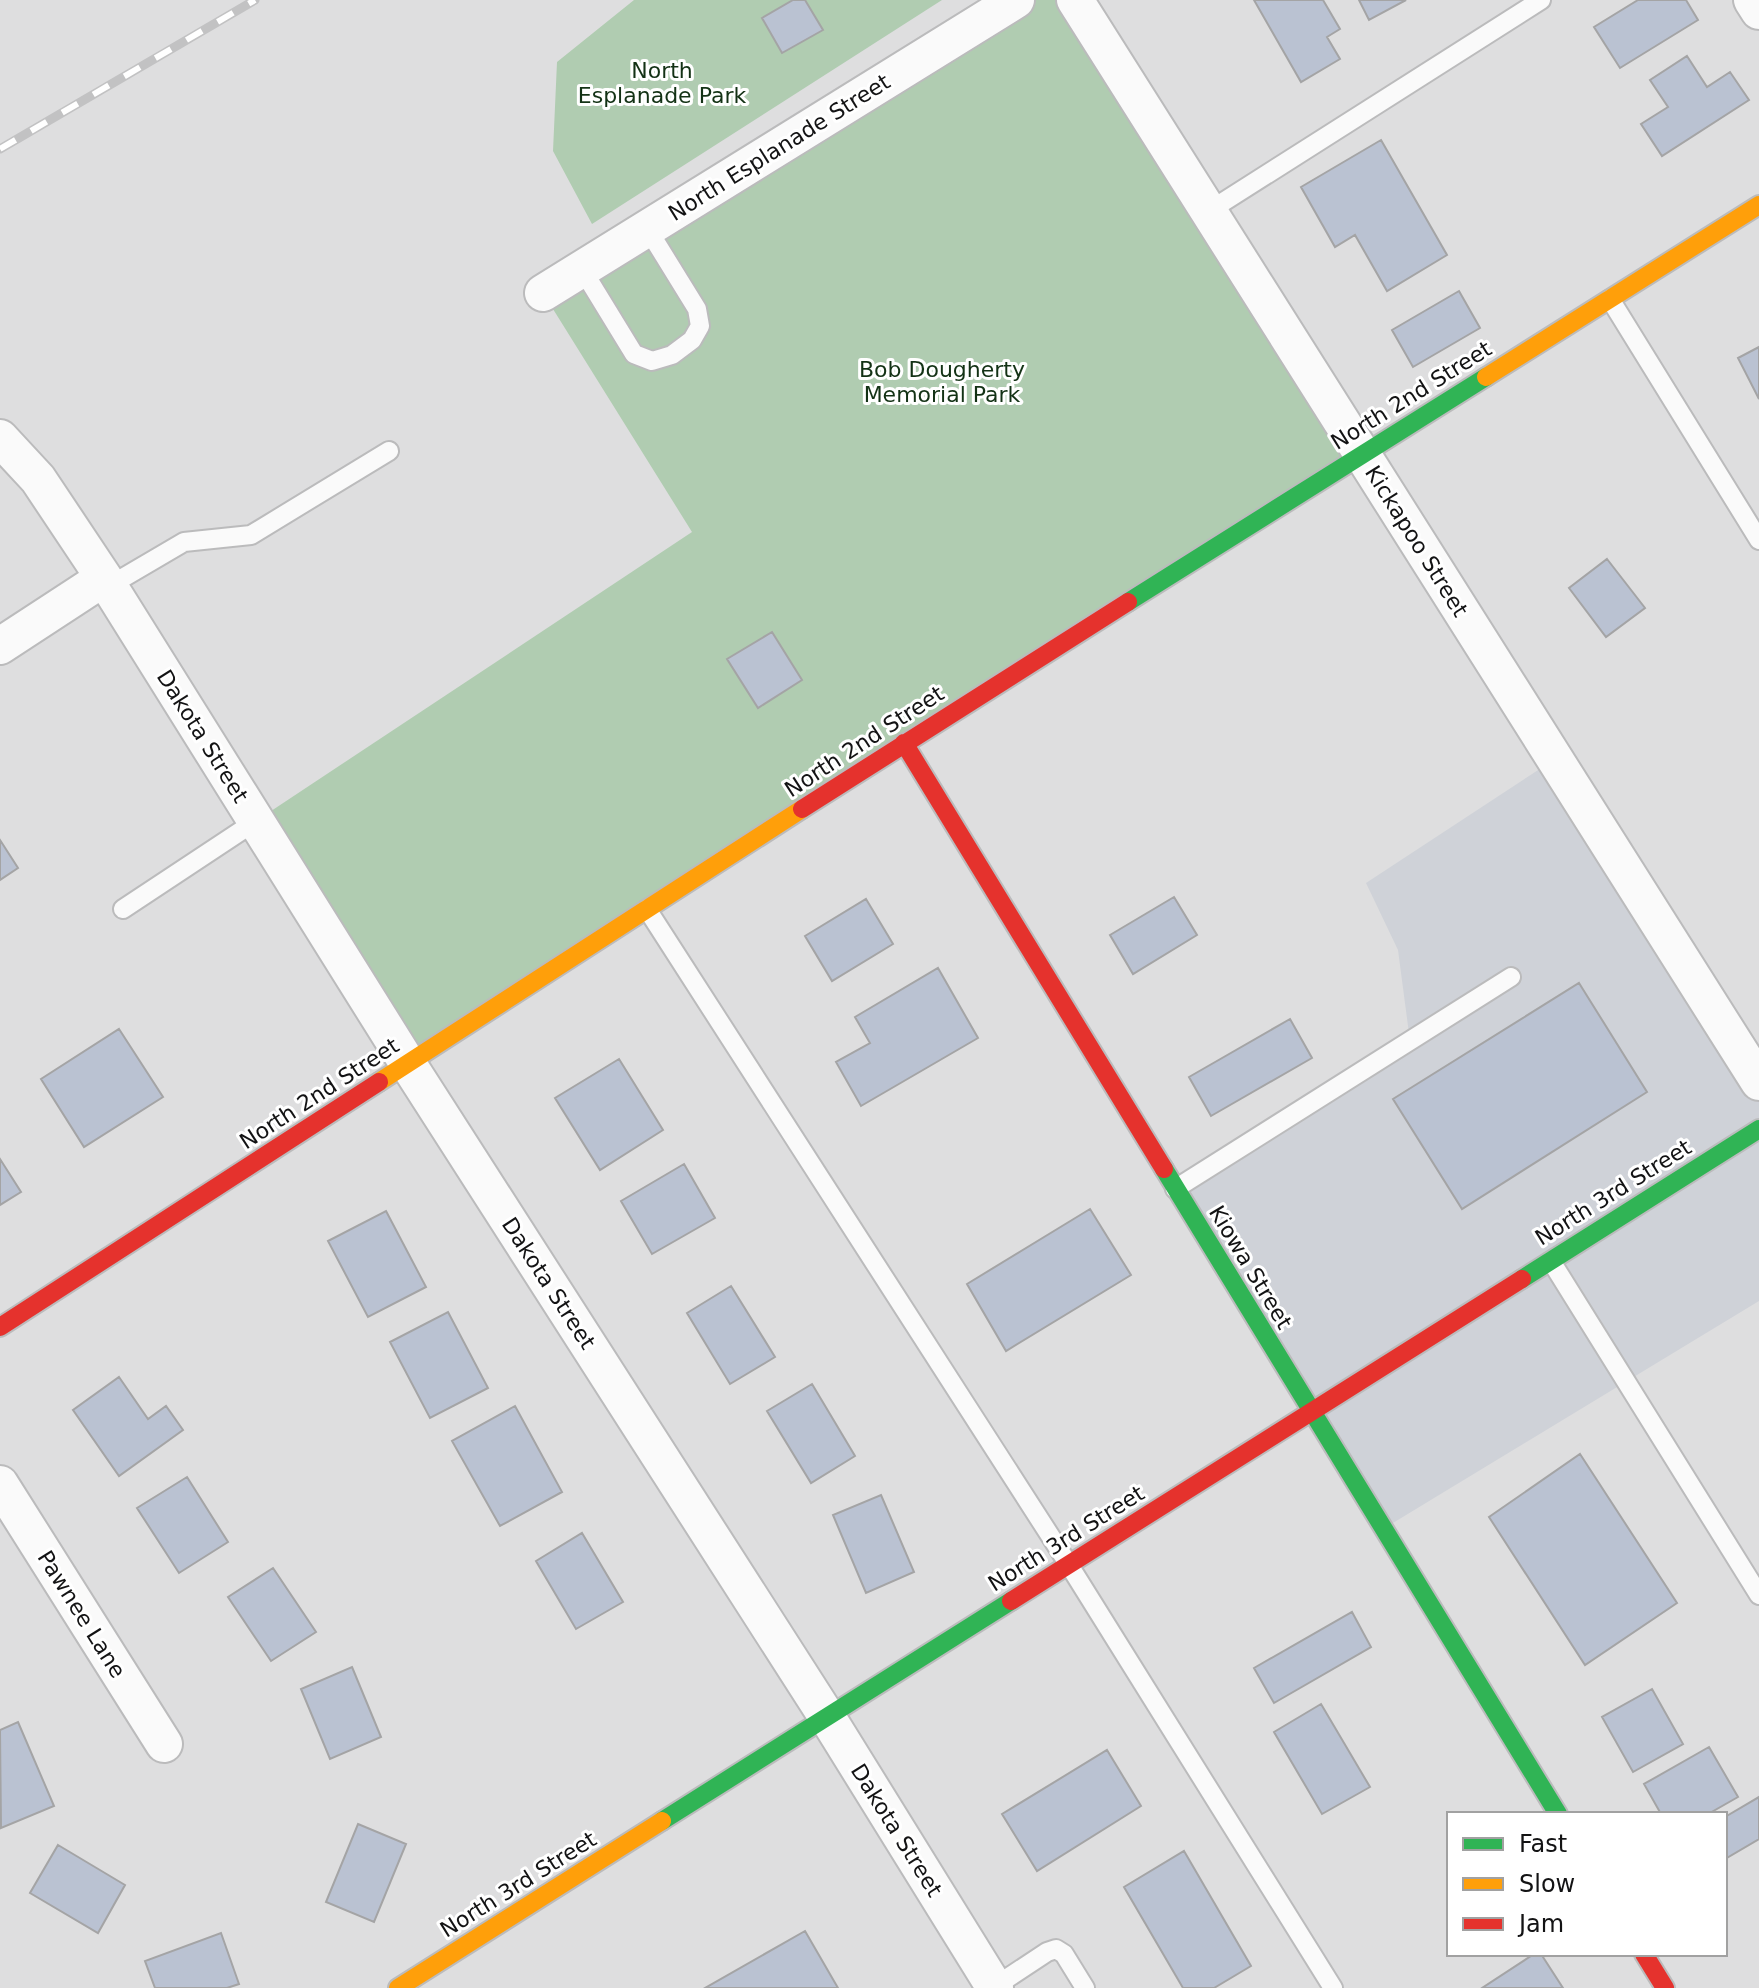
<svg xmlns="http://www.w3.org/2000/svg" width="1759" height="1988" font-family="'DejaVu Sans',sans-serif">
	<rect width="100%" height="100%" fill="#dededf"/>
	<path fill="#cfd2d8" d="M1555,759L1759,1082V1301L1383,1529L1175,1189L1410,1041L1398,950L1366,883Z"/>
	<path fill="#b0ccb1" d="M634,0H942L592,224L553,151L557,62Z
		M1016,0H1075L1362,454L408,1064L256,821L692,532L543,293Z"/>
	<path fill="#bac2d2" stroke="#a4a4a5" stroke-width="2" d="M793,0H805L823,30L782,53L762,18Z
		M1254,0H1323L1340,29L1327,37L1340,59L1301,82Z
		M1359,0H1406L1369,20Z
		M1638,0H1686L1698,20L1620,68L1594,27Z
		M1687,56L1707,87L1730,72L1749,100L1662,156L1641,124L1668,107L1650,80Z
		M1381,140L1447,255L1387,291L1355,235L1335,247L1301,187Z
		M1459,291L1480,328L1413,367L1392,330Z
		M1759,347V399L1738,358Z
		M1607,559L1645,608L1606,637L1569,588Z
		M772,632L802,680L758,708L727,659Z
		M0,840L18,868L0,880Z
		M1174,897L1197,935L1133,974L1110,935Z
		M866,899L893,944L832,981L805,936Z
		M938,968L978,1038L861,1106L836,1062L870,1043L855,1017Z
		M1579,983L1647,1092L1462,1209L1393,1099Z
		M1290,1019L1312,1058L1211,1116L1189,1077Z
		M119,1029L163,1097L84,1147L41,1079Z
		M619,1059L663,1130L600,1170L555,1098Z
		M0,1159L21,1192L0,1205Z
		M684,1164L715,1218L652,1254L621,1201Z
		M1090,1209L1131,1275L1006,1351L967,1284Z
		M386,1211L426,1287L368,1317L328,1241Z
		M731,1286L775,1357L730,1384L687,1313Z
		M448,1312L488,1388L430,1418L390,1342Z
		M119,1377L148,1419L166,1406L183,1430L119,1476L73,1410Z
		M812,1384L855,1456L811,1483L767,1411Z
		M515,1406L562,1492L500,1526L452,1441Z
		M1580,1454L1677,1603L1585,1665L1489,1517Z
		M187,1477L228,1542L179,1573L137,1508Z
		M881,1495L914,1572L866,1593L833,1515Z
		M582,1533L623,1602L576,1629L536,1561Z
		M273,1568L316,1632L271,1661L228,1597Z
		M1352,1612L1371,1647L1274,1703L1254,1668Z
		M352,1667L381,1737L330,1759L301,1689Z
		M1652,1689L1683,1744L1633,1772L1602,1717Z
		M1321,1704L1370,1787L1322,1814L1274,1732Z
		M18,1722L54,1806L1,1828L0,1730Z
		M1709,1747L1738,1797L1708,1814H1661L1644,1784Z
		M1107,1750L1141,1806L1037,1871L1002,1814Z
		M1759,1797V1839L1725,1859V1817Z
		M358,1824L406,1844L374,1922L326,1902Z
		M58,1845L125,1885L98,1933L30,1893Z
		M1184,1851L1251,1966L1214,1988H1183L1124,1887Z
		M805,1931L838,1988H705Z
		M221,1933L239,1984L227,1988H155L145,1961Z
		M1534,1954H1541L1563,1988H1482Z"/>
	<g fill="none" stroke-linecap="round" stroke-linejoin="round">
		<defs>
			<path id="lane" d="M1209,211L1541,0
				M582,269L634,354L652,361L672,355L692,340L700,326L697,309L647,228
				M1610,299L1759,540
				M109,586L184,542L251,535L389,451
				M123,909L256,821
				M647,909L1069,1565L1333,1988
				M1175,1189L1511,977
				M1551,1261L1759,1595
				M994,1987L1047,1952L1056,1949L1064,1954L1085,1988"/>
			<path id="street" d="M1075,0L1759,1082
				M1752,0L1759,11
				M543,293L1016,0
				M0,438L38,479L104,578L408,1064L827,1717L995,1988
				M0,646L104,578
				M0,1484L164,1744"/>
			<path id="fast" d="M1128,602L1486,377
				M1164,1169L1558,1814
				M1522,1279L1759,1129
				M662,1821L1011,1601"/>
			<path id="slow" d="M1486,377L1759,205
				M379,1082L802,809
				M398,1988L662,1821"/>
			<path id="jam" d="M904,743L1164,1169
				M802,809L1128,602
				M0,1327L379,1082
				M1011,1601L1522,1279
				M1644,1954L1665,1988"/>
		</defs>
		<use href="#lane" stroke="#bbbbbc" stroke-width="22"/>
		<use href="#street" stroke="#bbbbbc" stroke-width="40"/>
		<use href="#fast" stroke="#bbbbbc" stroke-width="22"/>
		<use href="#slow" stroke="#bbbbbc" stroke-width="22"/>
		<use href="#jam" stroke="#bbbbbc" stroke-width="22"/>
		<use href="#lane" stroke="#fafafa" stroke-width="18"/>
		<use href="#street" stroke="#fafafa" stroke-width="36"/>
		<use href="#fast" stroke="#30b455" stroke-width="18"/>
		<use href="#slow" stroke="#ff9f0a" stroke-width="18"/>
		<use href="#jam" stroke="#e5322d" stroke-width="18"/>
		<defs>
			<path id="rail" d="M0,149L255,0"/>
		</defs>
		<use href="#rail" stroke="#c2c2c3" stroke-width="9"/>
		<use href="#rail" stroke="#fff" stroke-width="6" stroke-dasharray="18" stroke-linecap="butt"/>
	</g>
	<g text-anchor="middle" stroke-width="6" stroke-linejoin="round" paint-order="stroke">
		<g font-size="22" fill="#133215" stroke="#fff">
			<text x="662" y="78">North<tspan x="662" dy="25">Esplanade Park</tspan></text>
			<text x="942" y="377">Bob Dougherty<tspan x="942" dy="25">Memorial Park</tspan></text>
		</g>
		<g font-size="22" fill="#131314" stroke="#fff">
			<text transform="translate(779 147) rotate(-32)" y="8">North Esplanade Street</text>
			<text transform="translate(1411 395) rotate(-32)" y="8">North 2nd Street</text>
			<text transform="translate(1417 541) rotate(58)" y="8">Kickapoo Street</text>
			<text transform="translate(203 736) rotate(58)" y="8">Dakota Street</text>
			<text transform="translate(864 741) rotate(-33)" y="8">North 2nd Street</text>
			<text transform="translate(319 1093) rotate(-33)" y="8">North 2nd Street</text>
			<text transform="translate(1613 1192) rotate(-32)" y="8">North 3rd Street</text>
			<text transform="translate(1251 1267) rotate(59)" y="8">Kiowa Street</text>
			<text transform="translate(549 1283) rotate(57)" y="8">Dakota Street</text>
			<text transform="translate(1066 1538) rotate(-32)" y="8">North 3rd Street</text>
			<text transform="translate(82 1614) rotate(58)" y="8">Pawnee Lane</text>
			<text transform="translate(897 1830) rotate(58)" y="8">Dakota Street</text>
			<text transform="translate(518 1884) rotate(-32)" y="8">North 3rd Street</text>
		</g>
	</g>
	<rect x="1447" y="1812" width="280" height="144" fill="#ffffff" stroke="#a1a1a1" stroke-width="2"/>
	<rect x="1463" y="1838" width="40" height="12" fill="#30b455" stroke="#a1a1a1" stroke-width="2"/>
	<text x="1519" y="1852" font-size="24" fill="#131314">Fast</text>
	<rect x="1463" y="1878" width="40" height="12" fill="#ff9f0a" stroke="#a1a1a1" stroke-width="2"/>
	<text x="1519" y="1892" font-size="24" fill="#131314">Slow</text>
	<rect x="1463" y="1918" width="40" height="12" fill="#e5322d" stroke="#a1a1a1" stroke-width="2"/>
	<text x="1519" y="1932" font-size="24" fill="#131314">Jam</text>
</svg>
